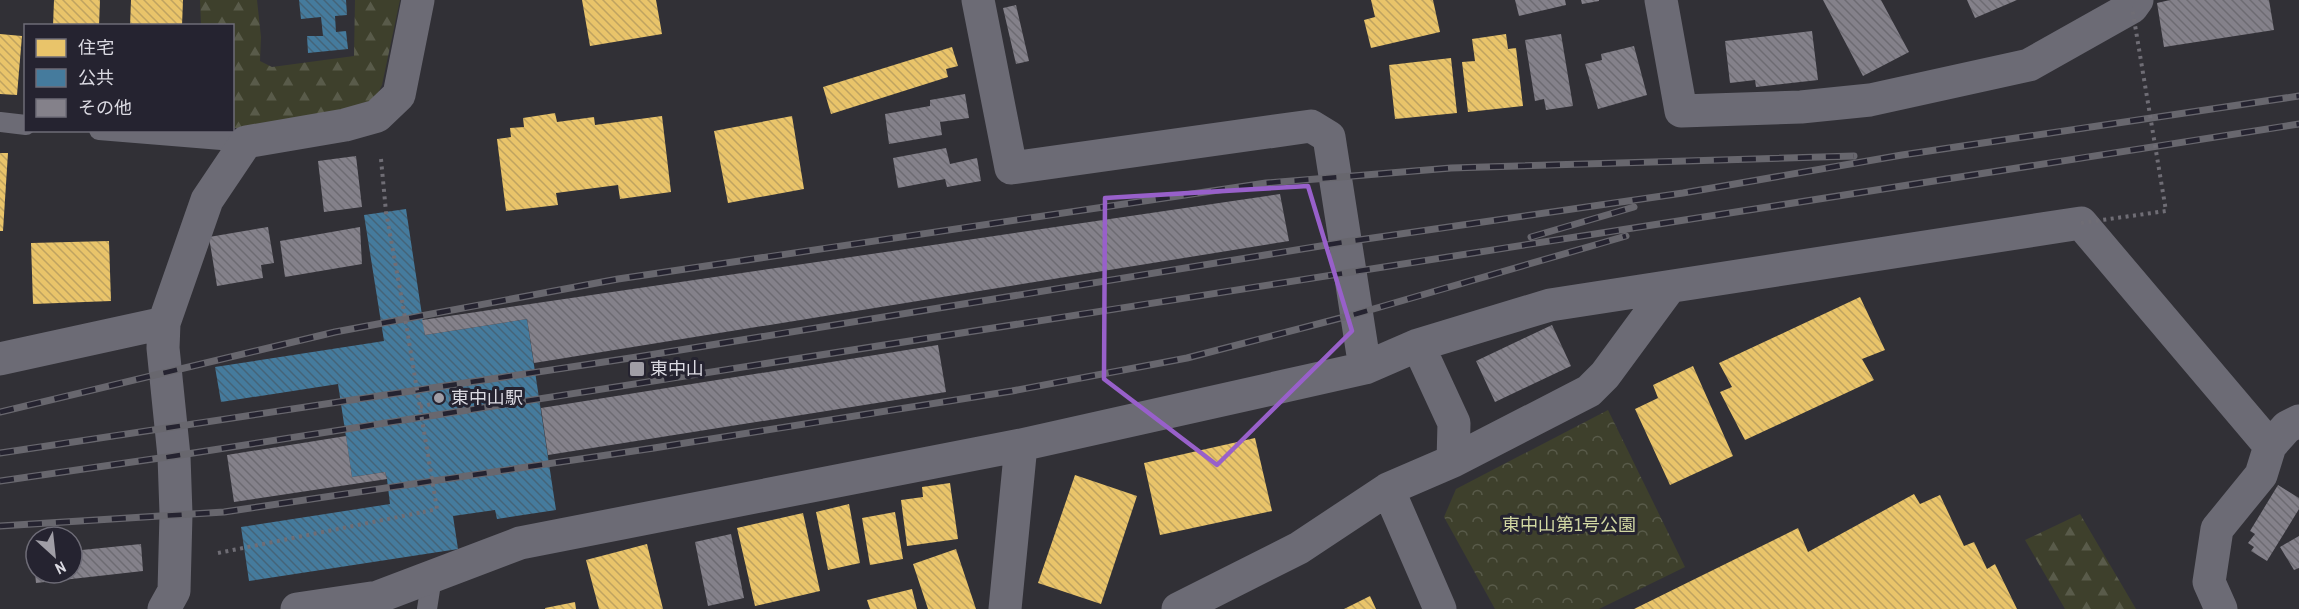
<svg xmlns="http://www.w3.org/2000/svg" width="2299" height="609" font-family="'Archivo Narrow','Noto Sans JP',sans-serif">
	<defs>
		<pattern id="forest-firs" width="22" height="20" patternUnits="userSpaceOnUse" patternTransform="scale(1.5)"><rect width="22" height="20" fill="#3e402c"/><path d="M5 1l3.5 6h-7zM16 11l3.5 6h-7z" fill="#595b4a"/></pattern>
		<pattern id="park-crowns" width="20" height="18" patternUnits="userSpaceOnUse" patternTransform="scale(1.5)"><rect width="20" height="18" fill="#3e402c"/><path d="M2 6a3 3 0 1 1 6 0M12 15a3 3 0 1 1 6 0" fill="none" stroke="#595b4a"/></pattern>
		<pattern id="homes-back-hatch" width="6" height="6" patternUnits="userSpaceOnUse" patternTransform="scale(1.5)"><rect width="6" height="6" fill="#e9c46a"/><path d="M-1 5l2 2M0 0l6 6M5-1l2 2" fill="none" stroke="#bfa360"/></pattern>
		<pattern id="public-back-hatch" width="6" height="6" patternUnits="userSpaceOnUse" patternTransform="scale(1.5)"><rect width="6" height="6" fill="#457b9d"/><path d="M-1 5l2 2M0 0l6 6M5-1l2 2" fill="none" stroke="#446479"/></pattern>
		<pattern id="building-back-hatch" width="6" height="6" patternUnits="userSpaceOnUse" patternTransform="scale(1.5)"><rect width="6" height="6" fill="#84818a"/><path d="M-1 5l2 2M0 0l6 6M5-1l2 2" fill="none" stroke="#6d6b72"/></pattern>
	</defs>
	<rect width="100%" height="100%" fill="#313036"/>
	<path fill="url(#forest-firs)" d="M200,0H257L261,37L260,61L272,67L354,56L355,0H400L382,85L373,104L245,128H233L232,26L201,25Z
		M2080,514L2136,609H2065L2025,540Z"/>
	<path fill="url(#park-crowns)" d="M1608,410L1685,567L1599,609H1495L1444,517L1456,489Z"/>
	<path fill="url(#homes-back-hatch)" d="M54,0H100L99,26H53Z
		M131,0H183L182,26H130Z
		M582,0H656L662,34L590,46Z
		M1371,0H1433L1440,32L1371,48L1364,20L1375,17Z
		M0,34L22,36L17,95L0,94Z
		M1506,34L1508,49L1516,48L1523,106L1468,112L1462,62L1475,61L1472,39Z
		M952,47L958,66L946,69L948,77L831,114L823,87Z
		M1451,58L1457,113L1395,119L1389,65Z
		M555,113L557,122L594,117L595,125L662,116L671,192L620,199L618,185L556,193L558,205L506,211L497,139L511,137L510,128L524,127L523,118Z
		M792,116L804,189L728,203L714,131Z
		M0,153H8L3,231H0Z
		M109,241L111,301L33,304L31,243Z
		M1860,297L1885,350L1862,359L1874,380L1745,440L1720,392L1732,387L1719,363Z
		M1693,366L1733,456L1670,485L1635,409L1658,398L1653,385Z
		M1255,438L1272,511L1160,535L1144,463Z
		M1075,475L1137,496L1101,604L1038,583Z
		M950,483L958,539L907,546L901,500L923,497L922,487Z
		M1914,494L1920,504L1940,495L1964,546L1974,542L1987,569L1995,564L2017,609H1634L1798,528L1808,552Z
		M849,504L860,563L828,570L816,512Z
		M895,512L903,559L870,565L862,518Z
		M803,513L820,591L755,606L737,528Z
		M647,544L663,609H599L586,560Z
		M956,549L976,609H928L913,564Z
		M912,589L917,609H870L867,600Z
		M1370,596L1376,609H1344Z
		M575,602L576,609H545V608Z"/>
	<path fill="url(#public-back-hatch)" d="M299,0H346L347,15L335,16L336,32L346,31L348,49L308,53L307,36H323L321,17L301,19Z
		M406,209L425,335L527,319L556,510L497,519L495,510L453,516L458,549L249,581L241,527L390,504L387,479L385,472L352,477L338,384L221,402L215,367L384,341L364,215Z"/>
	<path fill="url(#building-back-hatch)" d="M1515,0H1565L1566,5L1519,16Z
		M1581,0H1599V1L1582,4Z
		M1823,0H1881L1909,52L1863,76Z
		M1967,0H2017L1975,18Z
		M2170,0H2269L2274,30L2164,47L2157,3Z
		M1016,5L1029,61L1016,64L1003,8Z
		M1812,31L1818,80L1756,87L1755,80L1730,83L1725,41Z
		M1561,34L1573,106L1546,110L1544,99L1535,101L1525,40Z
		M1634,46L1647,95L1598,109L1585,64L1602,60L1601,54Z
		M965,94L969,118L940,122L942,135L889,144L885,114L930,106V100Z
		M946,148L950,164L977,158L981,181L947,187L945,179L898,188L893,158Z
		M356,156L362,207L324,212L318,161Z
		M1280,194L1289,241L534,363L527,319L425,335L422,320Z
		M268,227L274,263L261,265L263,278L217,286L209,237Z
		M360,227L362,264L285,277L280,241Z
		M1552,325L1571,366L1495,402L1476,361Z
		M938,345L946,392L548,455L541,408Z
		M346,436L352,477L385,472L387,479L234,502L227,455Z
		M2278,485L2299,498V509L2267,561L2251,551L2254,547L2248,543L2255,534L2250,531Z
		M731,534L744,598L708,606L695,542Z
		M2299,536V568L2294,570L2280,547Z
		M141,544L143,571L36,583L35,573H72V551Z"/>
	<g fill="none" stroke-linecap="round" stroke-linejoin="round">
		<path stroke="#6f6d75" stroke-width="4" stroke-dasharray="3 4.5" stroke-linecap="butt" d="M381,159L386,212L403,306
			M420,407L450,399
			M218,553L423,512"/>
		<path stroke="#6c6b75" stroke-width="20" d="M0,122L26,125
			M99,130L246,142
			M427,609L432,577"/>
		<path stroke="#6c6b75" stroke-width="33" d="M978,0L1011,168L1311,126L1329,137L1365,368
			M1661,0L1681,111L1801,107L1870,100L2029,65L2132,7L2137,0
			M1418,345L1454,423L1453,461
			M0,359L164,323
			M1388,489L1440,609
			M164,609L174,591L176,514L174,456L163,348L164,323L207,200L246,142L345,125L377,116L399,95L418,0
			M297,609L378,597L520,543L1021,445L1365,368L1418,345L1550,305L2081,223L2270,446
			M1005,609L1021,445
			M1178,609L1299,548L1388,489L1453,461L1589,391L1605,375L1669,288
			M2221,609L2209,582L2217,529L2261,475L2270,446L2287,427L2299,421"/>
		<defs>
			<path id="rail" d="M1531,237L1634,207
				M0,412L335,332L618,279L1266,183L1451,168L1854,156
				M0,453L637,357L1345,242L1683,193L1902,155L2299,96
				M0,481L174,456L2299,124
				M0,526L224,512L654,448L1012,391L1187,358L1356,314L1626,236"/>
		</defs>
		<use href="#rail" stroke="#68676e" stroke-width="7"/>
		<use href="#rail" stroke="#252330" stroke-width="4.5" stroke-dasharray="14" stroke-linecap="butt"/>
		<path stroke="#6f6d75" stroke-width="4" stroke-dasharray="3 4.5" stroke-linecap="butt" d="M2081,223L2166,211L2132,7
			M403,306L437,509L423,512"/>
	</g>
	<path fill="none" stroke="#9860ca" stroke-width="4.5" stroke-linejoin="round" d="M1308,186L1352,331L1217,465L1104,379L1105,198Z"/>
	<g fill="#a09ea6" stroke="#252330" stroke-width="2">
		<rect x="629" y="361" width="16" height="16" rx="3"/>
		<circle cx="439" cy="398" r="6"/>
	</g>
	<g text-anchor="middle" stroke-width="6" stroke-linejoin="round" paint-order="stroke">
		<g font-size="18" fill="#dbdae2" stroke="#252330" text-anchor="start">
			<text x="650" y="375">東中山</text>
			<text x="451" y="404">東中山駅</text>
		</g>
		<g font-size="18" fill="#d1d7a2" stroke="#252330">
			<text x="1569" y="531">東中山第1号公園</text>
		</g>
	</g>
	<rect x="24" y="24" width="210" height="108" fill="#252330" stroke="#6e6c77" stroke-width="1.5"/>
	<rect x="36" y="39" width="30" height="18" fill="#e9c46a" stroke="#6e6c77" stroke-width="1.5"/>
	<text x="78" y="54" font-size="18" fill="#dbdae2">住宅</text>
	<rect x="36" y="69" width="30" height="18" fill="#457b9d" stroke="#6e6c77" stroke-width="1.5"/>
	<text x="78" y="84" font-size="18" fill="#dbdae2">公共</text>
	<rect x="36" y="99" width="30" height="18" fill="#84818a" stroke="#6e6c77" stroke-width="1.5"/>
	<text x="78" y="114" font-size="18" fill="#dbdae2">その他</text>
	<g transform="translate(54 555) rotate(153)"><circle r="28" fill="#252330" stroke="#6e6c77" stroke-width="1.5"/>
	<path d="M0-4.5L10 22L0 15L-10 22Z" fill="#a09ea6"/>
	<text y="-9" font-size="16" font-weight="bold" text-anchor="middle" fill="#dbdae2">N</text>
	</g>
</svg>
